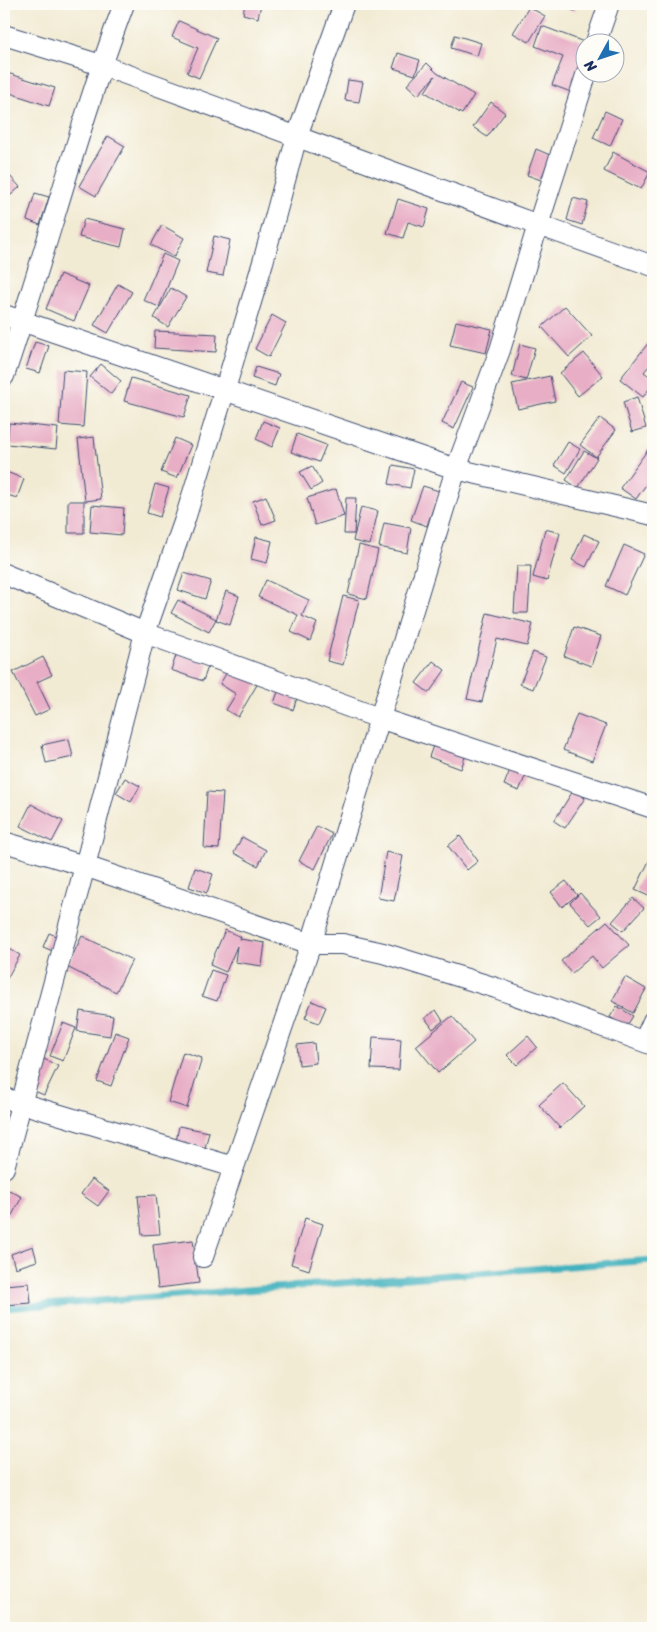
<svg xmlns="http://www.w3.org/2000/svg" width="657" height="1632" font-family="Sriracha,sans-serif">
	<rect width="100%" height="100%" fill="#fdfcf7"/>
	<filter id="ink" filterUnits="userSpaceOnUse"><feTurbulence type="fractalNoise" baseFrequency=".02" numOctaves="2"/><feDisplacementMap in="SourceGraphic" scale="10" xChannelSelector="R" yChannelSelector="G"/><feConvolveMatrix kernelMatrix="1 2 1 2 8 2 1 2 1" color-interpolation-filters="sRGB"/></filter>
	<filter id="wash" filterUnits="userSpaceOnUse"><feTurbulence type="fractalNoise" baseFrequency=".0096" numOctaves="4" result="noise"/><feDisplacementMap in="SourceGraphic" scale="20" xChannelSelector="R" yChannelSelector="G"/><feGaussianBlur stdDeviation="1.12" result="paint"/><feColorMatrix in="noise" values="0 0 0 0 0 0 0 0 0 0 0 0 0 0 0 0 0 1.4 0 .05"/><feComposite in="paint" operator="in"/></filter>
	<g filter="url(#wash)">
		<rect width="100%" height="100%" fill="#f2ebd4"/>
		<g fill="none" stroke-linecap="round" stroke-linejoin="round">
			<path stroke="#43b2bf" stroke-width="7" d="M4,1308L653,1260"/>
		</g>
		<g id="blocks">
			<path fill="#e8aec6" d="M245,4H261L258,18L243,14Z
				M555,4H577L575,11Z
				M529,7L545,16L529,42L513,33Z
				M179,21L217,38L199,78L187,73L198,48L172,37Z
				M542,26L584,42V55L571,92L552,85L563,57L535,46Z
				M455,35L481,43L477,56L451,48Z
				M398,53L420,60L415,75L393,68Z
				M427,63L437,73L474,95L462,114L425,92L435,76L418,95L407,85Z
				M4,72L55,88L49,106L4,91Z
				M348,80L363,82L359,102L345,100Z
				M491,102L505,113L487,137L473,127Z
				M605,111L622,119L610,146L593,138Z
				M108,136L125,146L96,196L79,186Z
				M536,149L550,155L541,180L527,175Z
				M613,152L650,172L641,189L604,171Z
				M9,175L20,187L4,201V180Z
				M35,193L49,197L40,225L27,220Z
				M573,198L588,202L582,225L567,220Z
				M398,199L429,209L424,227L408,222L403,238L387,233Z
				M84,219L125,229L121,247L79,237Z
				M162,225L184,238L174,257L151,245Z
				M214,236L230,240L223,276L206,273Z
				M163,254L178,261L159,307L143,300Z
				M60,274L89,286L74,321L46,309Z
				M118,284L132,292L108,333L94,325Z
				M171,288L186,297L168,327L154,318Z
				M565,306L592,336L569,357L542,327Z
				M272,315L286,323L269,357L255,349Z
				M456,321L492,329L486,353L450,345Z
				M155,331L217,334L216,352L154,348Z
				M653,337V361L644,372L653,379V384L643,397L620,379Z
				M35,342L49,346L40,373L26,369Z
				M520,344L535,348L526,380L512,376Z
				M584,353L603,376L578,396L560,373Z
				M101,364L121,381L111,394L90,377Z
				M256,367L279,374L275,386L252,378Z
				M63,370L87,372L83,427L59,425Z
				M550,376L555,401L518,409L512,384Z
				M131,378L191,395L184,417L124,401Z
				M461,382L473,387L454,429L442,423Z
				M637,397L646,428L632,432L623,402Z
				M600,418L616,430L596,457L580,445Z
				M263,421L280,428L272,447L256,439Z
				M9,423L58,428L56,449L7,444Z
				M297,434L326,445L319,462L291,452Z
				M94,437L101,499L85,501L78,439Z
				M175,438L191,445L177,478L161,472Z
				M568,442L580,449L566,473L554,465Z
				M649,448L653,451V481L650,479L636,499L620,488Z
				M584,451L597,458L578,488L566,480Z
				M393,465L414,469L410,488L389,484Z
				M312,466L322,483L311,490L300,472Z
				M4,471L24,479L17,498L4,494Z
				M155,484L169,488L160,517L147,513Z
				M423,486L439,491L427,526L411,520Z
				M336,489L344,516L315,525L307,498Z
				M266,496L276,520L262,525L253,501Z
				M346,498H356L354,534H344Z
				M68,501H84V533H68Z
				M92,505L124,508L122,535L90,532Z
				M361,507L378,511L370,545L353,541Z
				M384,523L411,528L407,553L379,547Z
				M545,529L560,533L547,581L533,577Z
				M584,534L599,541L586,567L572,560Z
				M256,537L272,541L267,563L251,559Z
				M359,545L378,550L367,599L348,594Z
				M624,545L644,554L625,595L606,586Z
				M517,566H531L528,613H514Z
				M184,573L211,581L205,599L178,590Z
				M266,580L309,600L302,616L317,623L310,641L291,632L298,615L258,597Z
				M226,591L239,596L230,625L216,620Z
				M343,596L359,600L343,665L327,661Z
				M178,600L216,619L209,632L171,613Z
				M487,613L533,624L527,646L497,639L482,702L467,699Z
				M574,627L601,636L591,666L564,656Z
				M533,652L546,657L533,689L520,684Z
				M177,653L209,664L203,681L171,670Z
				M43,657L52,675L37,682L50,709L35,716L13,672Z
				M433,661L445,670L429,693L416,683Z
				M230,667L258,683L238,717L226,710L236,694L220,684Z
				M279,689L298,695L293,710L274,703Z
				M577,714L606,725L592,761L563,750Z
				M436,737L468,748L461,769L429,757Z
				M69,739L73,757L46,763L42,745Z
				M512,765L527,772L519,791L504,785Z
				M125,778L140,786L131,802L116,793Z
				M573,791L585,798L565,828L554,821Z
				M207,792L223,793L219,849L204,848Z
				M31,804L63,821L52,842L20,826Z
				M317,826L332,834L315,869L299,861Z
				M460,836L478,861L467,870L448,846Z
				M242,837L266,850L258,866L234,853Z
				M386,852L403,856L394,901L378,898Z
				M650,859L653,861V898L635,890Z
				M195,868L213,874L207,893L189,887Z
				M566,881L577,895L562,907L551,892Z
				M580,893L601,916L590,925L570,903Z
				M633,898L644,908L623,931L612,922Z
				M607,921L629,945L602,968L592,956L572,973L561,961Z
				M225,930L241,937L240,939L265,943L262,966L235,962L237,946L226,972L210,965Z
				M49,933L65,940L60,954L43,947Z
				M82,936L132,960L116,992L67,967Z
				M6,947L20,955L4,984V952Z
				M211,970L226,975L217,1001L202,996Z
				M625,977L646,989L633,1013L612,1001Z
				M312,1001L326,1007L319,1023L305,1018Z
				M617,1006L633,1016L626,1027L610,1017Z
				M436,1010L443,1021L433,1029L425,1018Z
				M80,1011L113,1016L110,1036L77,1031Z
				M452,1016L474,1042L438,1073L416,1046Z
				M63,1023L76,1028L63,1061L50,1056Z
				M115,1032L129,1037L111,1086L97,1081Z
				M528,1036L537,1047L517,1065L507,1055Z
				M373,1037L401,1039L399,1070L371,1069Z
				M314,1043L316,1063L299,1065L297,1045Z
				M183,1052L202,1058L187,1108L168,1102Z
				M44,1059L58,1066L44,1095L30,1089Z
				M563,1083L584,1106L560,1128L539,1105Z
				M179,1126L209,1132L205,1148L176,1142Z
				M92,1179L109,1191L98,1206L81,1194Z
				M9,1190L22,1197L11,1217L4,1213V1199Z
				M156,1195L160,1234L142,1235L138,1196Z
				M305,1218L323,1224L309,1270L291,1264Z
				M193,1240L199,1283L158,1288L153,1245Z
				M33,1246L37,1261L15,1268L11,1254Z
				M29,1283L31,1303L4,1305V1285Z"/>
		</g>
	</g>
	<g filter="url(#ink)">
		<use href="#blocks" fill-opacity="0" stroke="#3b4b70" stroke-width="1"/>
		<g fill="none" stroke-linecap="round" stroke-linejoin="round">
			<defs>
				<path id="minor" d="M4,35L101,65L538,225L653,266
					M596,42L609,4
					M4,315L456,469L653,515
					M4,376C46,253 78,126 124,4
					M4,574L145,633L379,718L653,808
					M4,842L85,866L311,944H343L383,953L496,988L653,1045
					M644,1041L653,1021
					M4,1098L234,1167
					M4,1168L85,866L145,633L185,519L225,389L263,262L297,136L344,4
					M203,1257L311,944L456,469L500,350L538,225L587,72"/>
			</defs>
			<use href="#minor" stroke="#3b4b70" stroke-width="22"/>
			<use href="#minor" stroke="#fff" stroke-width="20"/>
		</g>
	</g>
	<rect width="657" height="1632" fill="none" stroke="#fdfcf7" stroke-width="20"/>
	<g transform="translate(600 58) rotate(230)"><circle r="24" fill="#fdfcf7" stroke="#a3aaba"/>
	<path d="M0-4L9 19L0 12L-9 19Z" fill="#1f6fb2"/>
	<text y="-8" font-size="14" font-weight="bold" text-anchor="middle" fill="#1b2f5e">N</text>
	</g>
</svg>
